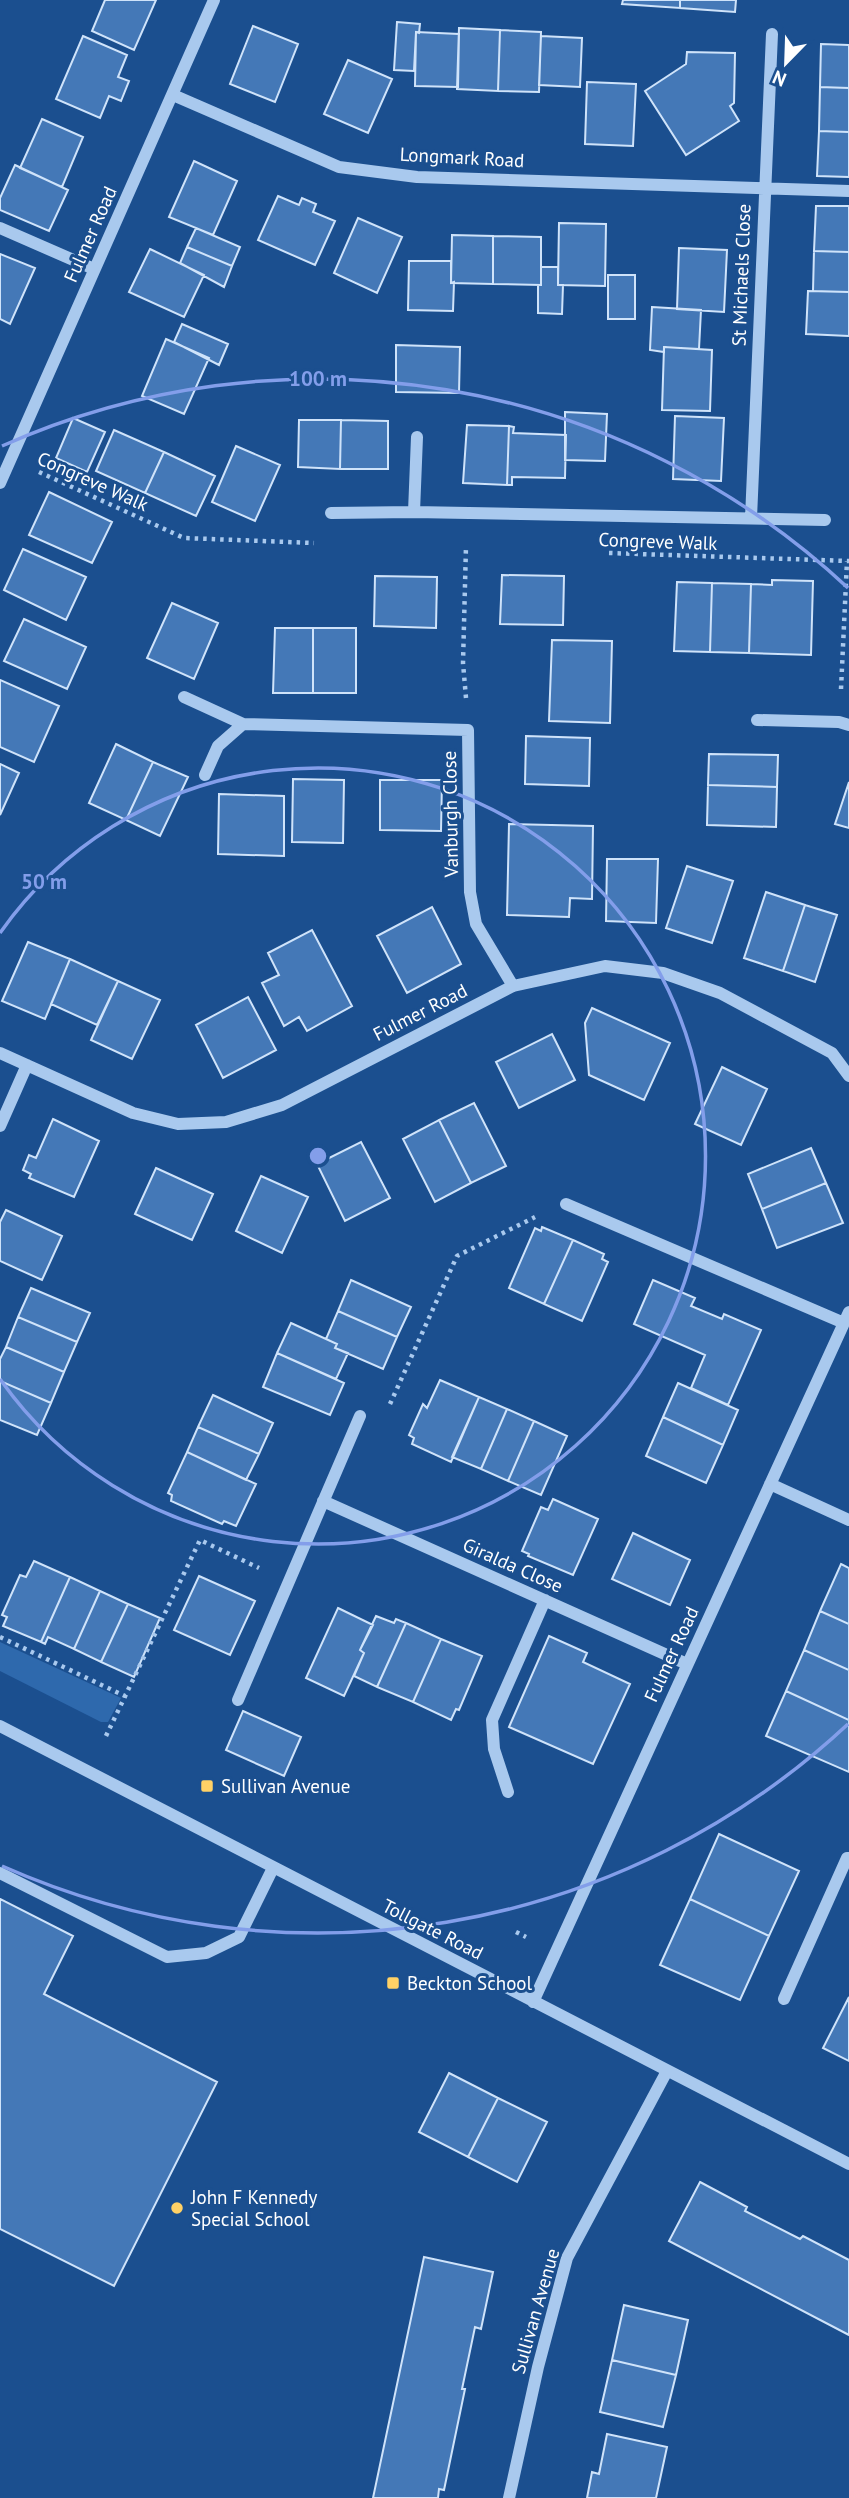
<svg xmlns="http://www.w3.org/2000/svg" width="849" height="2498" font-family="'PT Sans',sans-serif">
	<rect width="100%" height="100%" fill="#1b4f8f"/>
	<path fill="#2e69ad" d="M0,1642L121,1698L108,1722H101L0,1671Z"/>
	<path fill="#4478b7" stroke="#cfe3fa" stroke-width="2" d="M105,0H156L134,50L92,31Z
		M623,0H680V8L622,4Z
		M680,0H736L735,12L680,8Z
		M397,22L420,24L419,33L416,32L414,71L394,70Z
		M253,26L298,44L275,102L230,84Z
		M459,28L500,30L498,91L457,89Z
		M500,30L541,32L539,92L498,91Z
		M416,32L459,34L458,87L415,86Z
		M83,36L127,55L118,77L129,81L121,101L109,96L100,118L56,99Z
		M541,36L582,38L580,87L539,85Z
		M821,44L849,45V88L820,87Z
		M687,52L735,53L734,103L730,106L739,121L686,155L645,91L686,64Z
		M348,60L392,79L368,133L324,114Z
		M587,82L636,84L633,146L585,144Z
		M820,87L849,88V132L819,131Z
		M42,119L83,137L62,187L20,168Z
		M819,131L849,132V177L817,176Z
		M194,161L237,181L213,235L169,217Z
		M15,165L68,190L49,231L0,210V198Z
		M278,196L299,205L302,198L316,204L313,212L335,221L315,265L258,240Z
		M816,206H849V252L814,251Z
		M358,218L402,237L377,293L334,273Z
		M559,223L606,224L605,286L558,285Z
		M196,228L240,247L232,266L187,247Z
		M452,235L493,236V284L451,283Z
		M493,236L541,237V285L493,284Z
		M187,247L232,266L224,287L180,263Z
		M679,248L727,250L724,312L677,309Z
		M150,249L204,275L184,317L129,292Z
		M814,251L849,252V292L813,291Z
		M0,254L35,268L10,324L0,319Z
		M409,261H451V283L454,282L453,311L408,310Z
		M541,267H558V285H563L562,314L538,313V285H541Z
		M608,275H635V319H608Z
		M808,291L849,292V336L806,334Z
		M652,307L701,310L699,349L664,347V352L650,350Z
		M182,324L228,344L219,365L174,342Z
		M166,339L209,358L184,414L142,396Z
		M396,345L460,347L459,393L396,392Z
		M664,347L712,350L710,411L662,410Z
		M565,412L607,414L605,461L565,460Z
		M675,416L724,418L721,481L673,479Z
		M73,418L105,432L87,472L56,458Z
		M299,420H341L340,469L298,467Z
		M341,420L388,421V469H340Z
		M467,425L509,426L507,485L463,483Z
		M509,426L514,427L513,433L566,435L565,478L512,477V485H507Z
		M114,430L164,452L145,493L96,471Z
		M236,446L280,465L255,521L212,502Z
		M164,452L215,476L196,516L145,493Z
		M49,492L112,522L92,563L29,535Z
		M23,549L86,577L66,620L4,590Z
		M502,575L564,576L563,625L500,624Z
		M375,576L437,577L436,628L374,626Z
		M772,580L813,581L811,655L749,653L751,584L772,585Z
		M677,582L712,583L710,652L674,651Z
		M712,583L751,584L749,653L710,652Z
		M172,603L218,623L194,679L147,658Z
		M24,619L86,647L67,689L4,661Z
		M275,628H313V693H273Z
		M313,628H356V693H313Z
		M552,640L612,641L610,723L549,721Z
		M0,680L59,706L34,762L0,747Z
		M526,736L590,738L589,786L525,784Z
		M116,744L153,762L126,820L89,803Z
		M709,754L778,755L777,787L708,785Z
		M153,762L188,777L160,836L126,820Z
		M0,764L19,773L0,815Z
		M293,779L344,780L343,843L292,842Z
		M380,780H442L441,831L380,830Z
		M849,782V828L835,824Z
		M708,785L777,787L776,827L707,825Z
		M219,794L284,796V856L218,854Z
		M509,824L593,826L592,899L570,898L569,917L507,915Z
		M607,859H658L656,923L606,921Z
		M687,866L733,881L712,943L666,928Z
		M766,892L805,905L783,971L744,958Z
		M805,905L837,915L815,982L783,971Z
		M432,907L461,964L407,993L377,936Z
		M312,930L352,1006L307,1031L299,1017L284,1026L262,983L279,975L268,953Z
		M28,942L70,959L45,1019L2,1001Z
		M70,959L118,981L97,1025L51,1004Z
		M118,981L160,1000L132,1059L91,1040Z
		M248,997L276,1050L223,1078L196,1025Z
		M592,1008L670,1043L644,1100L589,1075L585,1023Z
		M552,1034L575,1080L519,1108L496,1062Z
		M722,1067L767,1089L741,1145L695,1124Z
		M474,1103L506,1166L471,1183L439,1120Z
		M53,1119L99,1141L74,1197L29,1178L31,1174L23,1170L29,1155L36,1158Z
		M439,1120L471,1183L435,1202L403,1139Z
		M361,1142L390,1198L345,1221L317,1164Z
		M811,1148L826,1183L762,1209L748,1174Z
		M156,1168L213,1194L192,1240L135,1214Z
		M261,1176L308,1197L282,1253L236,1231Z
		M826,1183L843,1223L777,1248L762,1209Z
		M6,1210L62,1236L42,1280L0,1261V1222Z
		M542,1227L573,1240L544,1304L509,1288L535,1228L541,1231Z
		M573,1240L604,1254L602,1259L608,1262L582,1321L544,1304Z
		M351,1280L411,1307L397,1337L338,1311Z
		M653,1280L695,1298L691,1306L722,1319L724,1314L761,1330L728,1405L691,1388L705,1355L634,1324Z
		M31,1288L90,1313L77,1342L18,1317Z
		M338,1311L397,1337L383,1369L335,1348L337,1344L326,1339Z
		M18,1317L77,1342L64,1372L6,1347Z
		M291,1323L337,1344L335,1348L348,1353L336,1379L277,1353Z
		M6,1347L64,1372L51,1403L0,1381V1359Z
		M277,1353L344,1383L330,1415L263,1387Z
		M440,1380L479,1397L451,1462L412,1444L414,1438L409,1435L423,1404L427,1408Z
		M0,1381L51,1403L37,1435L0,1420Z
		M678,1383L738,1410L723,1445L663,1417Z
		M213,1395L273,1423L259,1454L198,1427Z
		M479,1397L507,1409L481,1469L452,1457Z
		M507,1409L534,1421L508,1481L481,1469Z
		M663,1417L723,1445L706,1483L646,1456Z
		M534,1421L567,1436L541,1495L508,1481Z
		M198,1427L259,1454L246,1480L187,1452Z
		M187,1452L256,1484L236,1526L224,1521L222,1524L171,1501L172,1495L168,1493Z
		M553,1499L598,1519L573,1575L528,1556L529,1554L522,1551L541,1507L548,1510Z
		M633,1533L690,1560L670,1605L612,1579Z
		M34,1561L70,1577L41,1642L3,1626L7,1617L2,1615L20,1575L26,1577Z
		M841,1564L849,1568V1624L820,1611Z
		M199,1576L255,1601L230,1655L174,1630Z
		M70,1577L100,1591L74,1649L48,1637L45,1644L41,1642Z
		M100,1591L128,1604L101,1662L74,1649Z
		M128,1604L160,1618L134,1677L101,1662Z
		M338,1608L373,1625L360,1650L364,1653L344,1696L306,1678Z
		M820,1611L849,1624V1670L804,1650Z
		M376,1616L394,1623L396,1619L406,1623L377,1687L354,1676L364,1653L360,1650Z
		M406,1623L441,1639L413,1702L377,1687Z
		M549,1636L587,1653L583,1662L630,1684L593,1764L509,1727Z
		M441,1639L482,1656L459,1710L456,1709L451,1720L413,1702Z
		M804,1650L849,1670V1720L786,1691Z
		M786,1691L849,1720V1772L766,1736Z
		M243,1711L301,1737L284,1776L226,1750Z
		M719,1834L799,1871L769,1936L690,1899Z
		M0,1899L73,1936L44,1994L217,2082L114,2286L0,2229Z
		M690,1899L769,1936L740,2000L660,1965Z
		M849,1997V2061L823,2048Z
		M449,2073L498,2098L468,2157L419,2132Z
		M498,2098L547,2122L517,2182L468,2157Z
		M700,2182L747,2207L745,2211L800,2239L803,2236L849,2260V2335L669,2241Z
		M424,2257L493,2272L481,2329L475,2327L462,2389H465L444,2490L439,2489L438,2498H373Z
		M624,2305L688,2320L676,2375L612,2360Z
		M612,2360L676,2375L663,2427L600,2412Z
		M607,2434L667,2447L656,2498H587L592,2472L599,2474Z"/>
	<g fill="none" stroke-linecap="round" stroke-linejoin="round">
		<path stroke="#a9c9ee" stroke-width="4.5" stroke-dasharray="3.5 5" stroke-linecap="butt" d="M39,472L184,538L314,543
			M609,553L849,561
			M841,689L847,561
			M466,698L463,663L466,546
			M390,1404L457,1256L535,1217
			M0,1637L125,1696
			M106,1736L200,1540L259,1568
			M516,1932L526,1937"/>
		<path stroke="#a9c9ee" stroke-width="12" d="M173,95L339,167L417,177L849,191
			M0,228L94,269
			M0,483L214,0
			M414,512L417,437
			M331,513L414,512L825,520
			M751,518L772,34
			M184,697L243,724L468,730L470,892L476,924L513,986
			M757,720L839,722L849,725
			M205,775L218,746L243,724
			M0,1053L133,1113L178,1124L226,1122L282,1105L513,986L605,966L663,973L720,993L832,1053L849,1076
			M0,1126L27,1065
			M566,1204L844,1323
			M770,1484L849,1520
			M323,1501L687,1664
			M238,1700L360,1416
			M0,1726L849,2164
			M508,1792L494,1749L492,1720L545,1600
			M0,1873L167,1957L206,1953L239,1937L273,1868
			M784,1999L847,1858H849
			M533,2002L849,1312
			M509,2498L538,2367L567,2258L667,2071"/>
	</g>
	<g fill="none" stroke="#839eea" stroke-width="3.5">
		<path d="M0 933A388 388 0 1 1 0 1379"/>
		<path d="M848 1724A777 777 0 0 1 2 1866M2 446A777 777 0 0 1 848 588"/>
	</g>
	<g fill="#ffd166" stroke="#1b4f8f" stroke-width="2.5">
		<rect x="200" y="1779" width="14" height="14" rx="3.5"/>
		<rect x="386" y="1976" width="14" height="14" rx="3.5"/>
		<circle cx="177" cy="2208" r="7"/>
	</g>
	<g text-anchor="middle" stroke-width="6" stroke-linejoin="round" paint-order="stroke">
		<g font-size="19" fill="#fff" stroke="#1b4f8f">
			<text transform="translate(462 157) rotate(3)" y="7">Longmark Road</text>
			<text transform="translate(90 234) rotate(-66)" y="7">Fulmer Road</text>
			<text transform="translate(741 275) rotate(-88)" y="7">St Michaels Close</text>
			<text transform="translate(93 481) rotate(24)" y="7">Congreve Walk</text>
			<text transform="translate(658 541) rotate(2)" y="7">Congreve Walk</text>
			<text transform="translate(450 814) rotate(-91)" y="7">Vanburgh Close</text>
			<text transform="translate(420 1012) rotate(-27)" y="7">Fulmer Road</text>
			<text transform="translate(513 1565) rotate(24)" y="7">Giralda Close</text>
			<text transform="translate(671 1654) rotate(-65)" y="7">Fulmer Road</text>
			<text transform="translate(433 1929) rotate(27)" y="7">Tollgate Road</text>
			<text transform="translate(535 2311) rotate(-74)" y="7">Sullivan Avenue</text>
		</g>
		<g font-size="19" fill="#fff" stroke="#1b4f8f" text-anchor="start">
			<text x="221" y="1793">Sullivan Avenue</text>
			<text x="407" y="1990">Beckton School</text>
			<text x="191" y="2204">John F Kennedy<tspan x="191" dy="22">Special School</tspan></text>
		</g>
	</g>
	<circle cx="318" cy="1156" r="10" fill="#839eea" stroke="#1b4f8f" stroke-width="3.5"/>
	<g font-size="21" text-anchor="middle" font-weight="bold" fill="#839eea" stroke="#1b4f8f" stroke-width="6" stroke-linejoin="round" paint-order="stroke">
		<text x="318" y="386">100 m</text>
		<text x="44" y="889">50 m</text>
	</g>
	<g transform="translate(786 63) rotate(203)" stroke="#1b4f8f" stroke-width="5" paint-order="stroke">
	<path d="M0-5L12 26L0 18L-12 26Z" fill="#ffffff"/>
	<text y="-10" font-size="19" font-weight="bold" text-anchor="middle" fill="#ffffff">N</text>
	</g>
</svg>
